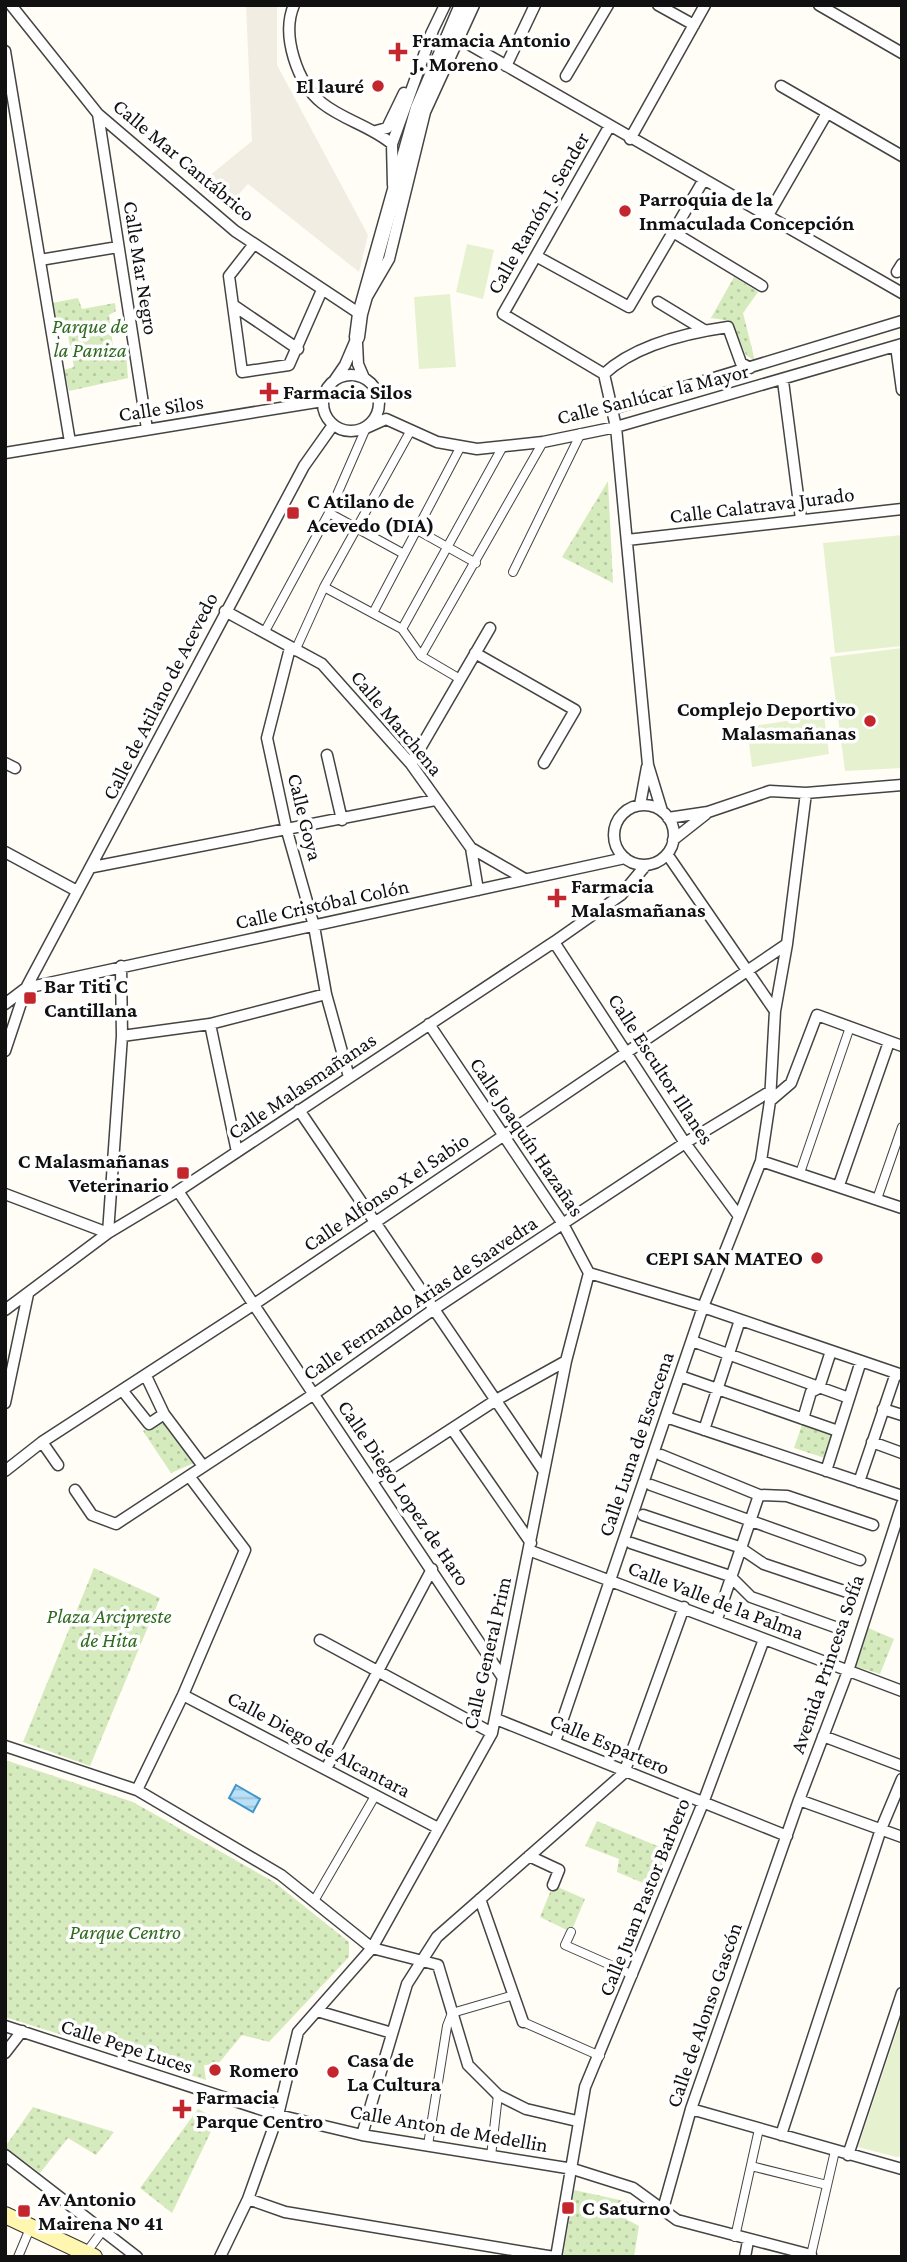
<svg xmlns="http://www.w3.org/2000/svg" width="907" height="2262" font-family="'Crimson Pro',serif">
	<defs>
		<pattern id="grass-dots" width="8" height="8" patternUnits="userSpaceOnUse" patternTransform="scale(1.75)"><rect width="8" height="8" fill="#d5ebbd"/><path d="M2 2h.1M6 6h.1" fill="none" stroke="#b6c8a1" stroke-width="1.8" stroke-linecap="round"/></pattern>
		<pattern id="water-rules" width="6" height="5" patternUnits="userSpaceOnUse" patternTransform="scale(1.75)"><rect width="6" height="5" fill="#b9e0f7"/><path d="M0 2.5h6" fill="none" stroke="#9ebfd3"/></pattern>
	</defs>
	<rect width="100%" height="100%" fill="#fffdf5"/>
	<path fill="url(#grass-dots)" d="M734,277L758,292L743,313L755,361L746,355L731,321L711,318Z
		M78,298L82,309L115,303L116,311L109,315L114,355H126L128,378L69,391L64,370L74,367L65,320L56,321L52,303Z
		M608,481L613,583L562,557Z
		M162,1420L194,1463L171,1473L143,1431Z
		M803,1422L834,1432L825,1458L794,1448Z
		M94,1568L160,1598L90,1766L23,1742Z
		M866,1627L894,1639L880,1674L854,1666Z
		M5,1760L133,1802L274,1882L349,1942V1957L269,2042L242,2035L218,2064L204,2065L206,2080L5,2017Z
		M597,1821L667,1850L655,1888L617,1872L619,1859L585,1846Z
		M553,1885L585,1899L571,1932L540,1917Z
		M33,2107L114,2132L96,2155L68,2138L40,2173L5,2147Z
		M198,2109L217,2119L172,2213L140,2188Z
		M574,2190L629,2202L631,2206L626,2219L639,2226L634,2257H563Z"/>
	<path fill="#e6f2cf" d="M467,244L494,250L483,299L456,292Z
		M450,294L456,367L419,369L414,297Z
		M902,535V646L835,653L823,543Z
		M902,648V768L845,771L830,657Z
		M824,715L829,754L752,767L747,727Z
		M902,2016V2156L896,2157L858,2147Z"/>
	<path fill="#f1ede2" d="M246,5H277V65L368,235L359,272L248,184L226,208L197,186L252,141Z"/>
	<path fill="url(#water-rules)" stroke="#3f96cf" stroke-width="2" d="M236,1785L260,1799L253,1812L229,1798Z"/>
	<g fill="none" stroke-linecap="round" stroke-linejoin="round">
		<defs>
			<path id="pedestrian" d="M329,513L404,554
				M417,530L476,563
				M513,572L581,433
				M324,587L402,629L421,656L460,679
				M373,613L461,446
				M402,629L502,448
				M264,633L329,513L366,428
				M295,651L324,587L411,430
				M421,656L543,442
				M800,1173L850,1027
				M877,1199L902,1127
				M314,1901L375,1796
				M571,1932L565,1945L633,1975
				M523,2022L600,2056
				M428,2145L447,2026L452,2013L514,1995
				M491,2156L498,2095
				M751,2166L827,2185
				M735,2237L759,2129
				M86,2253L103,2230
				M811,2255L835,2151
				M18,2257L31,2226"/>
			<path id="minor" d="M11,5L98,114L235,231L360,314
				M294,5C281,35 297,83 322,103C343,120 371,126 392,144
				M658,5L694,25
				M819,5L902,53
				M431,34L445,5
				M458,38L902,293
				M5,51L70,442
				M506,66L535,5
				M566,76L608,5
				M781,86L902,156
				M98,114L147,429
				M609,127L503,314L604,374L616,427L648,765L662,811
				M376,131L387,128L404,93
				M630,139L705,5
				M393,185L392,144L433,30
				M767,217L827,113
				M673,232L762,286
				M254,244L229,276L242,372L289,365L322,290
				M536,256L629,307L703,181
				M40,260L118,247
				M897,272L902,264
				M368,295L389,259L425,112L474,5
				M658,302L704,330
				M233,305L298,349
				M357,343L358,364L364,378
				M896,346L902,390
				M604,374C635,345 686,333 728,327L741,363L750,368
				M323 403a28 28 0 1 1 56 0a28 28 0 1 1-56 0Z
				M334,381L345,365L357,337
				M783,381L801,519
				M612,409L902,321
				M366,428L386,419L437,442L477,449L543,442L616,427L902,344
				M5,453L323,401
				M627,540L902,509
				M225,611L322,664L411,764L471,848L523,878
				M290,648L267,738L287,831L314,926L326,994L349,1077
				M475,653L575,710L544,763
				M327,755L342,820
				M5,763L15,768
				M411,764L490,628
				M640,805L647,767
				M614 835a30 30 0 1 1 60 0a30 30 0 1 1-60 0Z
				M668,818L708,812L770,791L806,793L902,785
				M673,840L706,814
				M471,848L478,890
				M5,852L77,891
				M667,854L775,1011
				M93,867L435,800
				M554,942L685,1143L738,1215
				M5,1004L26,988L625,858
				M210,1024L237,1152
				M429,1024L563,1224L589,1273
				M122,1036L210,1024L326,994
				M5,1051L26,988L304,466L333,425
				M770,1101L791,1083L817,1015L902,1046
				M299,1110L543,1470
				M761,1161L902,1208
				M839,1185L889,1042
				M178,1191L503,1678
				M5,1194L108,1233
				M108,1233L122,1036L121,966
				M589,1273L703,1307L902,1375
				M5,1310L108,1233L178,1191L554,942L621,895L646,865
				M692,1341L849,1398
				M146,1376L164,1414L203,1466
				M680,1376L838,1431
				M122,1390L149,1424L164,1414
				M5,1403L28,1294
				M883,1409L902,1415
				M666,1417L902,1496
				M803,1419L811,1392L819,1388L831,1351
				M452,1429L531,1543
				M704,1430L740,1320
				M42,1442L58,1465
				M872,1442L902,1453
				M661,1455L759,1495L787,1496L873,1525
				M5,1471L42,1442L256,1303L787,944
				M826,1471L861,1361
				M373,1480L496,1400L566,1361
				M859,1482L896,1373
				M651,1485L860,1560
				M75,1490L92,1515L116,1524L314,1394L434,1309L685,1143L769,1092
				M643,1515L739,1547L764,1564L847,1592
				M631,1543L730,1576L751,1597L835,1627
				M531,1551L902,1691
				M717,1619L759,1495
				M320,1640L492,1733
				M183,1695L438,1828
				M496,1719L787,1836
				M823,1736L902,1766
				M555,1742L703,1307L761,1161L770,1101L775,1011L787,944L806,793
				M5,1746L137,1790L281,1875L372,1948L438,1965L468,2065L498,2095L526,2109L577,2121
				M326,1769L432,1569
				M137,1790L183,1695L245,1550L189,1476
				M799,1800L902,1837
				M529,1856L559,1870L553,1885
				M480,1899L523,2022
				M317,2011L392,2033
				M5,2026L278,2115L362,2135L573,2169L633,2188L677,2220L811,2255
				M5,2053L22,2031
				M691,2109L902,2169
				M362,2135L407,1984L437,1937L624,1773L684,1607
				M781,2135L881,1829L902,1779
				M5,2155L137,2257
				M848,2155L902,1993
				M248,2199L285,2212L554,2257
				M663,2209L691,2109L799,1800L848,1671L902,1504
				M220,2257L248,2199L278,2115L298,2032L372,1948L492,1733L566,1361L589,1273
				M556,2257L585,2087L703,1803L763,1642
				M745,2257L748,2241"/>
			<path id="tertiary" d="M357,337L360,314L418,108L462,5"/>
			<path id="secondary" d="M5,2215L94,2257"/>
		</defs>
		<use href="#pedestrian" stroke="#444" stroke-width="10"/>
		<use href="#minor" stroke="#444" stroke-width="13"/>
		<use href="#tertiary" stroke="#444" stroke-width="17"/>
		<use href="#secondary" stroke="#333" stroke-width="18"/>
		<use href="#pedestrian" stroke="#fff" stroke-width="8"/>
		<use href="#minor" stroke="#fff" stroke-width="10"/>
		<use href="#tertiary" stroke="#fff" stroke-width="14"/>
		<use href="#secondary" stroke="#fff6b0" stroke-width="16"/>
	</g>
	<g fill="#c4262e" stroke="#fff" stroke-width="2.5">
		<path d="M394.5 41.5h7v7h7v7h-7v7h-7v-7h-7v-7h7z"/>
		<circle cx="378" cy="86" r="7"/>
		<circle cx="625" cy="211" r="7"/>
		<path d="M265.5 381.5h7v7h7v7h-7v7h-7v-7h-7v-7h7z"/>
		<rect x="286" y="506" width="14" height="14" rx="3.5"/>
		<circle cx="870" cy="721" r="7"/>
		<path d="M553.5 887.5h7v7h7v7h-7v7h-7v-7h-7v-7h7z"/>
		<rect x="23" y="991" width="14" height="14" rx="3.5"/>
		<rect x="176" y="1166" width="14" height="14" rx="3.5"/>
		<circle cx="817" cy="1258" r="7"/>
		<circle cx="215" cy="2070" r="7"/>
		<circle cx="333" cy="2072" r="7"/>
		<path d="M178.5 2098.5h7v7h7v7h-7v7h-7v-7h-7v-7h7z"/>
		<rect x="561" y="2201" width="14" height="14" rx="3.5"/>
		<rect x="17" y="2204" width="14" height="14" rx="3.5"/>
	</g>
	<g text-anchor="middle" stroke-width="7" stroke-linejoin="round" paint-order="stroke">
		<g font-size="21" font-weight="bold" fill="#111" stroke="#fff" text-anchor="start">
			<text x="412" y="47">Framacia Antonio<tspan x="412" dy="24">J. Moreno</tspan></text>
			<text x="364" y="93" text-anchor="end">El lauré</text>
			<text x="639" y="206">Parroquia de la<tspan x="639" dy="24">Inmaculada Concepción</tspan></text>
			<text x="283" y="399">Farmacia Silos</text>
			<text x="307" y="508">C Atilano de<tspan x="307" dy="24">Acevedo (DIA)</tspan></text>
			<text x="856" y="716" text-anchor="end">Complejo Deportivo<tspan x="856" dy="24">Malasmañanas</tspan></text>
			<text x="571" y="893">Farmacia<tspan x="571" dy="24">Malasmañanas</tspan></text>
			<text x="44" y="993">Bar Titi C<tspan x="44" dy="24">Cantillana</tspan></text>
			<text x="169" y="1168" text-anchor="end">C Malasmañanas<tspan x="169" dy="24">Veterinario</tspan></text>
			<text x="803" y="1265" text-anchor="end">CEPI SAN MATEO</text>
			<text x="347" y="2067">Casa de<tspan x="347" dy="24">La Cultura</tspan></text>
			<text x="229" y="2077">Romero</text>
			<text x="196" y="2104">Farmacia<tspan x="196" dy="24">Parque Centro</tspan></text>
			<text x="38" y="2206">Av Antonio<tspan x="38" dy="24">Mairena Nº 41</tspan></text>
			<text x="582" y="2215">C Saturno</text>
		</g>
		<g font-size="21" fill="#111" stroke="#fff">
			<text transform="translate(184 160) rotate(40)" y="7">Calle Mar Cantábrico</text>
			<text transform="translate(538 213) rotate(-60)" y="7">Calle Ramón J. Sender</text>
			<text transform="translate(141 268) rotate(81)" y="7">Calle Mar Negro</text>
			<text transform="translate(653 394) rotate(-14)" y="7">Calle Sanlúcar la Mayor</text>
			<text transform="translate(161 408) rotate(-9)" y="7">Calle Silos</text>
			<text transform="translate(762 505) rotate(-7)" y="7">Calle Calatrava Jurado</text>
			<text transform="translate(160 696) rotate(-63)" y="7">Calle de Atilano de Acevedo</text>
			<text transform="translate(397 723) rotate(50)" y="7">Calle Marchena</text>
			<text transform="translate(305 817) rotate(76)" y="7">Calle Goya</text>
			<text transform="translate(322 904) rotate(-12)" y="7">Calle Cristóbal Colón</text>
			<text transform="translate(661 1069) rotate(57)" y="7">Calle Escultor Illanes</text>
			<text transform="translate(302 1086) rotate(-34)" y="7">Calle Malasmañanas</text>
			<text transform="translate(527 1137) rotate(56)" y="7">Calle Joaquín Hazañas</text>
			<text transform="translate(386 1192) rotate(-34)" y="7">Calle Alfonso X el Sabio</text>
			<text transform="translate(420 1298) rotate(-34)" y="7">Calle Fernando Arias de Saavedra</text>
			<text transform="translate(636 1444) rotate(-71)" y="7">Calle Luna de Escacena</text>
			<text transform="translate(404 1493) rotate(56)" y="7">Calle Diego Lopez de Haro</text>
			<text transform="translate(716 1600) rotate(21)" y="7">Calle Valle de la Palma</text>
			<text transform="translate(487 1653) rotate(-77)" y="7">Calle General Prim</text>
			<text transform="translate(827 1664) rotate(-71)" y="7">Avenida Princesa Sofía</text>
			<text transform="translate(319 1744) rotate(28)" y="7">Calle Diego de Alcantara</text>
			<text transform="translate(610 1744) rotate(23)" y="7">Calle Espartero</text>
			<text transform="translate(644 1897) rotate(-68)" y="7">Calle Juan Pastor Barbero</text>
			<text transform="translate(704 2015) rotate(-71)" y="7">Calle de Alonso Gascón</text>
			<text transform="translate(127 2046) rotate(18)" y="7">Calle Pepe Luces</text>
			<text transform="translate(449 2128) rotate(10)" y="7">Calle Anton de Medellin</text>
		</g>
		<g font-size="21" font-style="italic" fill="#2f6b1f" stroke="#fff">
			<text x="90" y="333">Parque de<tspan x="90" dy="24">la Paniza</tspan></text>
			<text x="109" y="1623">Plaza Arcipreste<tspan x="109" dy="24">de Hita</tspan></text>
			<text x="125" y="1939">Parque Centro</text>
		</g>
	</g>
	<rect width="907" height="2262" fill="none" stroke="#111111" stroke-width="14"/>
</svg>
